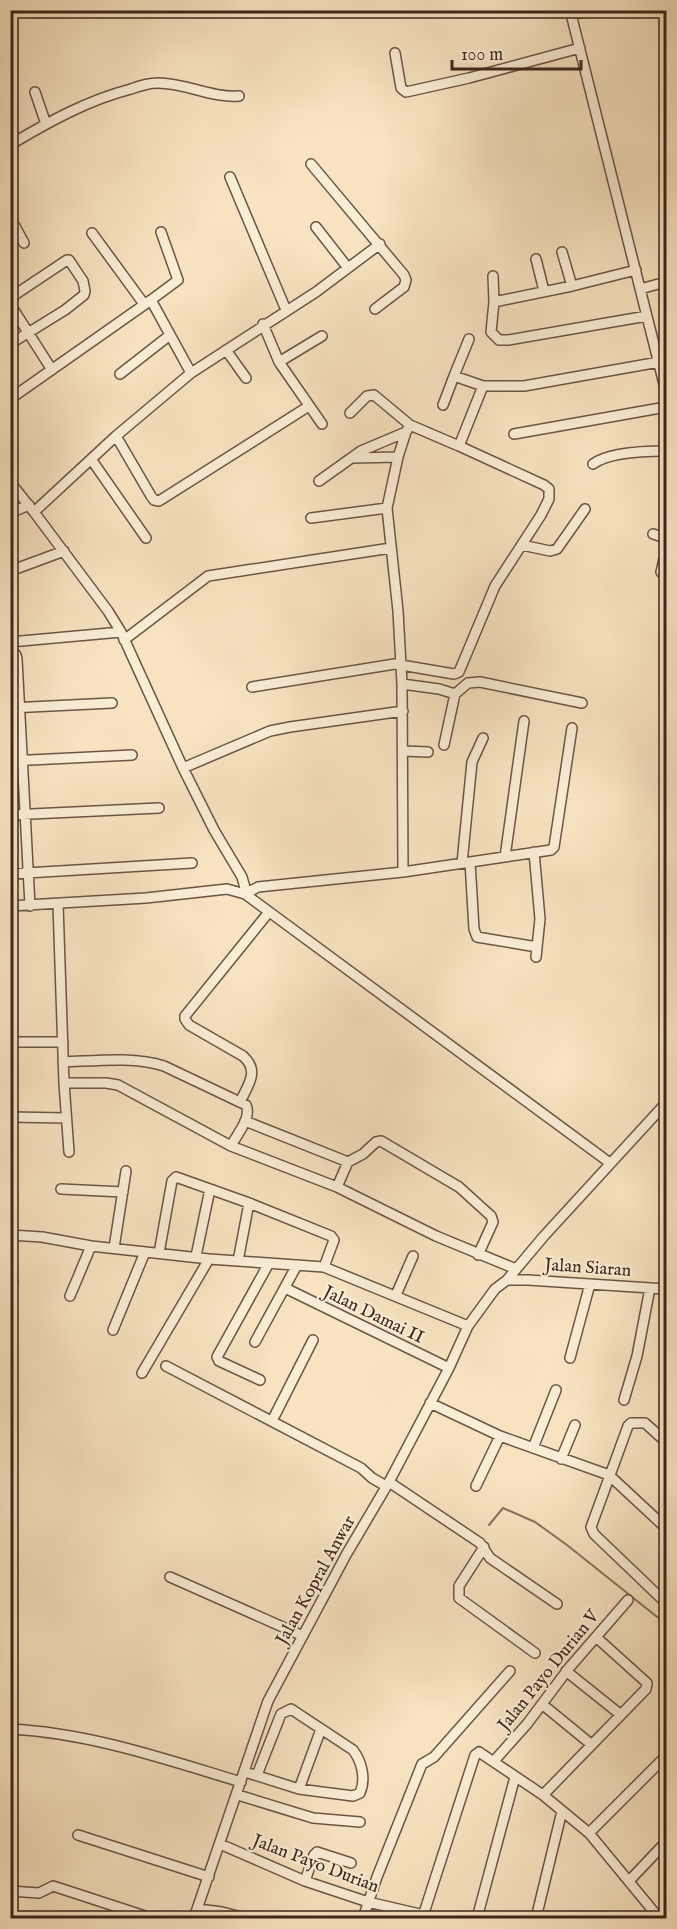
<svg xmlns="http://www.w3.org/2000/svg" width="677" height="1929" font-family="'IM FELL English',serif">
	<rect width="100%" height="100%" fill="#f7e3c0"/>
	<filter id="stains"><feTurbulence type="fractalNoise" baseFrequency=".00333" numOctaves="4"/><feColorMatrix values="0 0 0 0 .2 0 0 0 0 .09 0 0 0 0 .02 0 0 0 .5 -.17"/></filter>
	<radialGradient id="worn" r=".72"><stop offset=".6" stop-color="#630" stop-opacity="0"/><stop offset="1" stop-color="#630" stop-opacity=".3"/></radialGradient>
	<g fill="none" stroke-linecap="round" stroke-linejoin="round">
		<path stroke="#87715d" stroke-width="2" d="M489,1525L503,1508L535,1522L567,1545L666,1624"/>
		<defs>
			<path id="minor" d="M514,10H518
				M570,10L666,392
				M571,14L600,10
				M395,53L401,88L406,92L469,78L580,48
				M35,92L46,124
				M10,145C48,122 88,100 131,89C139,86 149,83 158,83C186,83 211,98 239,96
				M311,164L404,275L406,280L404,287L375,309
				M230,177L286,310
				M10,217L24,243
				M316,227L348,268
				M92,233L144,304
				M562,252L572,286
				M536,259L544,291
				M493,276L494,302L491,332L499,340H508L647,316
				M640,289L666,282
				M10,298L67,260H69L83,281L85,291L84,295L65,310L10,344
				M151,300L178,280L161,232
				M494,302L572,286L636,270
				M10,304L52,370
				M263,324L279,362L322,424
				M226,350L246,378
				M279,362L322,336
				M120,374L170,335
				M454,376L469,339
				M10,399L151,300L191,373
				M443,405L454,376L483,386
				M350,413L367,396L374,395L410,425L406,432L398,457L387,508L398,611L402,684L403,872
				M410,425L459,446
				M514,434L666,407
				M116,436L151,496L154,500L159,501L309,406
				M352,458L398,457
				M91,459L146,538
				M593,464C609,452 646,451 666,451
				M319,481L361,451L406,432
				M10,482L34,512
				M10,513L29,505
				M311,518L387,508
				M653,534L666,538
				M522,545L550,551L557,549L585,509
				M664,559L661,572L666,577
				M10,571L64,551
				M124,640L208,576L391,548
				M10,642L121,632
				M10,655H16L17,659L30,906
				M401,665L454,674L459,672L495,586L541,515L549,499V489L544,485L459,446L483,386H524L659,362
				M402,684L439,689L455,694L444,745
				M252,687L401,663
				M455,694L468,683L480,682L582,703
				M10,708L112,703
				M403,751L428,752
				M10,761L132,755
				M183,768L270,731L290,727L403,711
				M10,815L159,808
				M534,852L540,919L536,957
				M505,857L524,721
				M470,862L474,929L477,937L537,947
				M462,863L472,762L483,738
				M10,874L192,863
				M242,893L245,888L242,877L214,830L183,768L121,632L108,611L34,512L116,436L191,373L316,292L380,244
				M245,894L258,887L403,872L551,850L554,847L572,728
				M58,904L64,1083L69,1152
				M10,906L146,898L227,889L245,894L610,1163
				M10,1042H63
				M63,1062C95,1061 133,1056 164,1066L246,1105C252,1118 237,1134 231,1146
				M64,1083H106L118,1085L231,1146L337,1187L436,1236L516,1269
				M240,1102C248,1085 260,1071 243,1056L189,1025L185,1019V1016L269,912
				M10,1117L66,1118
				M245,1121L348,1162L363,1154L376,1142L381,1141L459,1187L491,1216L493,1222L478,1255
				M337,1187L348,1162
				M61,1189L123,1192
				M10,1235L42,1237L91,1246L209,1259L324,1267L468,1326
				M114,1248L126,1171
				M159,1253L172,1181L176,1177L249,1203L331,1236L334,1240L324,1267
				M196,1256L210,1189
				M238,1261L249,1203
				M507,1280H528L666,1289
				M10,1281L13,1282
				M285,1288L449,1368
				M396,1295L413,1256
				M70,1296L91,1246
				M113,1330L145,1252
				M255,1342L297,1265
				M570,1358L590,1284
				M166,1366L361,1468L372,1478L386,1486
				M142,1373L209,1259
				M260,1380L219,1361L217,1357L269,1263
				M624,1400L637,1356L650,1288
				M430,1403L500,1436L609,1475L666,1528
				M272,1421L313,1340
				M666,1442L645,1423H631L628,1426L591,1527L594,1534L666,1603
				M533,1448L556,1390
				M561,1459L575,1425
				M389,1482L480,1543L490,1558L557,1604
				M476,1486L500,1436
				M484,1547L459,1586V1598L535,1653
				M170,1577L303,1636
				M566,1671L621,1715
				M542,1704L592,1745
				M10,1729C90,1733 165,1759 241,1782
				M494,1761L527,1724L569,1668L628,1600
				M245,1772L299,1789L353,1796L360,1793C366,1779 362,1762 353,1750L291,1709L281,1714L257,1775
				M299,1789L321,1729
				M238,1795L313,1818L360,1822
				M543,1795L646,1689L647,1683L596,1637
				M589,1833L666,1756
				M78,1835L209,1877
				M220,1844L305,1881L368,1902L437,1918
				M305,1881L314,1855L317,1852L351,1863
				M629,1881L666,1842
				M10,1891L39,1893L53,1886L151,1918
				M198,1909L222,1912L245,1918
				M423,1916L475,1755L479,1752L543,1795L589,1833L659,1918
				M194,1918L268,1701L346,1555L389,1482L449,1368L468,1326L495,1289L507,1280L544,1236L666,1103
				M363,1918L377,1877L422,1764L434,1757L510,1671
				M477,1918L515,1777
				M536,1918L562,1811"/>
		</defs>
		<use href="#minor" stroke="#6c5545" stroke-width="12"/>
		<use href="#minor" stroke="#faedd6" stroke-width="9"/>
	</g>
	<g text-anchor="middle" stroke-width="4.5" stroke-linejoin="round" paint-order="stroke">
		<g font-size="18" fill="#3e261c" stroke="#faedd6">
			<text transform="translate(588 1267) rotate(4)" y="6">Jalan Siaran</text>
			<text transform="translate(374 1314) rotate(26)" y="6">Jalan Damai II</text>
			<text transform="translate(315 1580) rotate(-61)" y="6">Jalan Kopral Anwar</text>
			<text transform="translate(548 1670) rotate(-51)" y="6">Jalan Payo Durian V</text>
			<text transform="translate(316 1863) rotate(21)" y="6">Jalan Payo Durian</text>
		</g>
	</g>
	<rect width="677" height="1929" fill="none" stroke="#f7e3c0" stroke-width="36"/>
	<rect x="12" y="12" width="653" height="1905" fill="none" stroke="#3e261c" stroke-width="3"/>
	<rect x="18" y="18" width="641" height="1893" fill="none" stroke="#3e261c" stroke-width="1.5"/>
	<path d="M452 60v9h129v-9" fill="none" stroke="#3e261c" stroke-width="3"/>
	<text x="461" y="60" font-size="18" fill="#3e261c" stroke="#faedd6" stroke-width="4.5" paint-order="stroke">100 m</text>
	<rect width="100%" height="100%" filter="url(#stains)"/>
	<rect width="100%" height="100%" fill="url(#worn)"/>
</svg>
